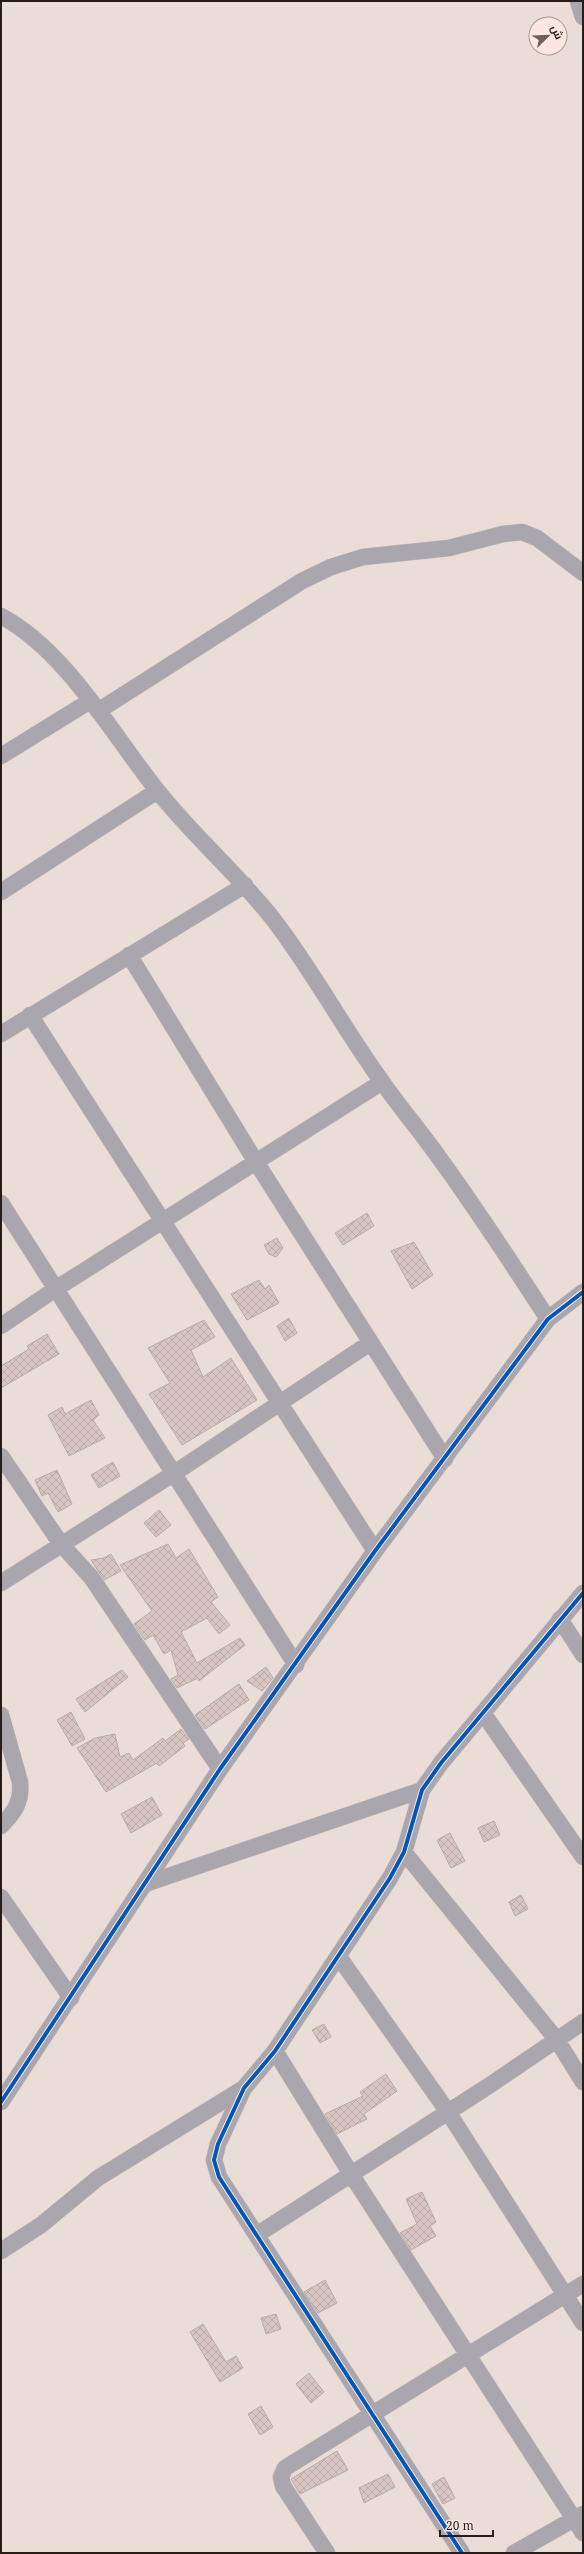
<svg xmlns="http://www.w3.org/2000/svg" width="584" height="2554" font-family="'Noto Serif',Cairo,serif">
	<defs>
		<pattern id="building-cross-hatch" width="8" height="8" patternUnits="userSpaceOnUse"><rect width="8" height="8" fill="#d9c5c1"/><path d="M0 0l8 8M0 8l8-8" fill="none" stroke="#baa9a5"/></pattern>
	</defs>
	<rect width="100%" height="100%" fill="#eadcd7"/>
	<path fill="url(#building-cross-hatch)" stroke="#b7aca9" d="M367,1213L374,1226L343,1245L335,1233Z
		M277,1238L283,1248L276,1257L269,1254L264,1245Z
		M414,1242L433,1275L412,1289L391,1251Z
		M259,1280L265,1289L269,1285L279,1303L247,1320L231,1294Z
		M289,1318L297,1333L285,1341L277,1326Z
		M204,1320L215,1337L191,1350L203,1377L231,1358L257,1400L182,1445L149,1394L170,1383L148,1348Z
		M47,1334L59,1354L1,1388V1366L29,1349L27,1346Z
		M91,1400L99,1415L93,1420L105,1438L69,1456L48,1415L62,1407L65,1414Z
		M113,1462L120,1476L99,1488L91,1475Z
		M57,1470L72,1504L58,1512L48,1493L42,1496L35,1480Z
		M159,1510L171,1525L156,1537L144,1523Z
		M168,1544L176,1558L189,1549L218,1597L211,1602L230,1625L219,1634L207,1618L181,1632L197,1663L240,1638L245,1645L199,1681L198,1678L177,1688L171,1679L178,1675L171,1650L164,1654L153,1635L145,1640L134,1624L152,1611L120,1565Z
		M111,1554L121,1571L104,1580L91,1560L104,1558Z
		M266,1667L273,1678L262,1691L247,1681Z
		M122,1670L128,1677L85,1712L76,1699Z
		M239,1684L249,1700L205,1729L195,1715Z
		M71,1712L85,1739L72,1746L57,1720Z
		M181,1729L189,1739L183,1743L185,1746L159,1766L157,1763L106,1792L77,1748L95,1738L115,1734L120,1757L129,1753L133,1760L163,1738L165,1741Z
		M152,1797L162,1815L131,1833L121,1814Z
		M494,1821L500,1835L484,1842L478,1828Z
		M450,1833L465,1861L451,1868L437,1840Z
		M521,1895L528,1909L515,1916L509,1902Z
		M324,2024L331,2037L320,2043L312,2030Z
		M386,2074L397,2091L364,2114L367,2119L337,2134L325,2114L363,2096L360,2092Z
		M422,2192L436,2222L430,2226L436,2236L411,2250L400,2233L417,2224L406,2199Z
		M325,2280L337,2303L318,2313L304,2292Z
		M276,2314L281,2329L266,2334L261,2318Z
		M203,2324L226,2362L236,2356L243,2368L220,2382L190,2332Z
		M309,2373L324,2392L311,2403L296,2384Z
		M261,2406L273,2427L260,2435L248,2414Z
		M337,2451L348,2470L300,2494L291,2479Z
		M388,2474L395,2487L364,2503L359,2488Z
		M444,2477L455,2498L443,2504L432,2484Z"/>
	<g fill="none" stroke-linecap="round" stroke-linejoin="round">
		<defs>
			<path id="minor" d="M578,1L583,17
				M1,616C65,650 111,732 156,789C192,835 237,873 273,919C314,972 344,1030 383,1083C401,1109 422,1133 440,1159C478,1211 513,1265 548,1319
				M98,711L302,581L331,567L363,557L449,548L503,534L522,532L537,538L583,573
				M1,756L90,701
				M1,892L157,791
				M129,955L256,1162L445,1459
				M30,1015L375,1551
				M1,1034L245,885
				M1,1203L296,1665
				M1,1326L57,1288L382,1082
				M1,1456L61,1544L91,1577L220,1769
				M1,1583L173,1474L370,1343
				M560,1619L583,1655
				M483,1713L583,1857
				M1,1715L20,1782C22,1802 14,1813 1,1826
				M404,1852L557,2040L583,2082
				M145,1884L422,1790
				M1,1897L71,1998
				M339,1957L448,2112L583,2323
				M275,2051L351,2174L583,2533
				M1,2102L220,1769L375,1551L548,1319L583,1292
				M258,2234L487,2087L583,2022
				M1,2251L41,2225L98,2178L244,2088
				M327,2553L283,2486L281,2477L285,2468L583,2284
				M462,2553L219,2177L214,2160L218,2144L244,2088L275,2051L390,1878L404,1852L422,1790L441,1763L583,1593
				M514,2553L583,2514"/>
		</defs>
		<use href="#minor" stroke="#c5bab7" stroke-width="17"/>
		<use href="#minor" stroke="#aaa6ae" stroke-width="16"/>
		<defs>
			<path id="cycleway" d="M1,2102L220,1769L375,1551L548,1319L583,1292
				M462,2553L219,2177L214,2160L218,2144L244,2088L275,2051L390,1878L404,1852L422,1790L441,1763L583,1593"/>
		</defs>
		<use href="#cycleway" stroke="#fce7e0" stroke-width="6"/>
		<use href="#cycleway" stroke="#0057b8" stroke-width="4"/>
	</g>
	<rect width="584" height="2554" fill="none" stroke="#261d1a" stroke-width="4"/>
	<g transform="translate(548 36) rotate(67)"><circle r="19" fill="#fce7e0" stroke="#a69691"/>
	<path d="M0-3L7 15L0 10L-7 15Z" fill="#6b605c"/>
	<text y="-6" font-size="11" font-weight="bold" text-anchor="middle" fill="#261d1a">ش</text>
	</g>
	<path d="M440 2530v6h53v-6" fill="none" stroke="#261d1a" stroke-width="2"/>
	<text x="446" y="2530" font-size="12" fill="#261d1a" stroke="#fce7e0" stroke-width="3" paint-order="stroke">20 m</text>
</svg>
